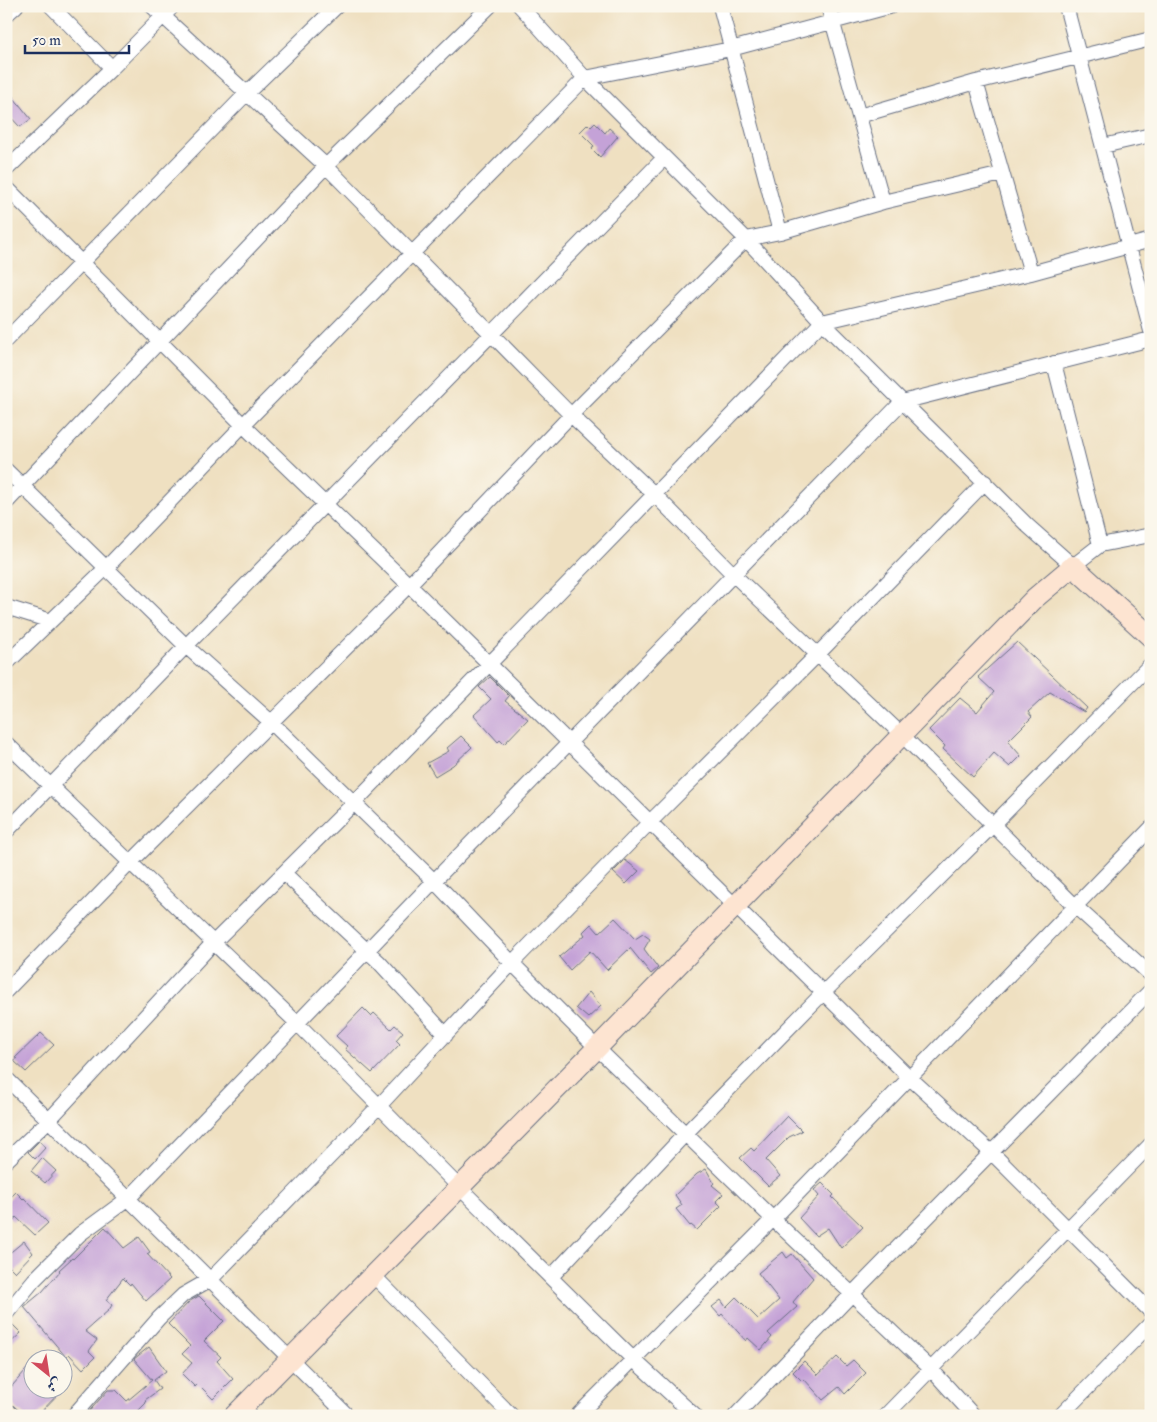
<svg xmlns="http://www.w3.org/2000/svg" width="1157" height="1422" font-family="'IM FELL Double Pica',Amiri,serif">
	<rect width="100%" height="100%" fill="#fbf7ec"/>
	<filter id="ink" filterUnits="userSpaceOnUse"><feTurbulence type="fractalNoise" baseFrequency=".02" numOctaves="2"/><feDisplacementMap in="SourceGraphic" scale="10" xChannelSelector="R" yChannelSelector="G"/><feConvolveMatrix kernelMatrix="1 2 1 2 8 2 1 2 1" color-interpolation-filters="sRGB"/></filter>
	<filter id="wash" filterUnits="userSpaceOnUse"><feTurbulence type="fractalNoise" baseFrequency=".0096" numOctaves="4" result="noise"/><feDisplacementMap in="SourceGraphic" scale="20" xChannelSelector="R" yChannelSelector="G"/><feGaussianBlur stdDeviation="1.12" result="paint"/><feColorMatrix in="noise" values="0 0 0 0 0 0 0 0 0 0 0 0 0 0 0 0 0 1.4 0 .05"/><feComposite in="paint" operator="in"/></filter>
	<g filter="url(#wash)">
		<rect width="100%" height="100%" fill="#efe0c1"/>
		<g id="blocks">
			<path fill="#c4a2d7" d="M6,88L31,119L20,127L6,112Z
				M595,123L605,133L609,128L618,136L600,157L592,149L594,146L580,132L588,124L591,127Z
				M1017,642L1087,708L1084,712L1050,692L1028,712L1032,717L1008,741L1021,756L1010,767L994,753L973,777L943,749L945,746L929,730L960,698L977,712L994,692L978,677Z
				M490,677L509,696L505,701L528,719L504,744L500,740L498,742L474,715L491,699L479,687Z
				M461,736L472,747L453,765L435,776L427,763L449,751L447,748Z
				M625,860L639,871L626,884L613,872Z
				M615,918L635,939L643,934L650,939L644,949L658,968L651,974L630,948L607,970L590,951L570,970L559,957L585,935L583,932L591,924L599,933Z
				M589,992L601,1006L588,1018L576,1008Z
				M363,1008L371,1016L374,1013L391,1029L395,1025L403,1032L396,1040L400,1044L372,1073L345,1049L347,1046L336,1036Z
				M41,1033L54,1045L26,1072L14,1061L17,1059L15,1058Z
				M787,1116L802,1131L789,1137L766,1160L780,1176L768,1186L740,1158L751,1148L754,1151Z
				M39,1141L46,1147L35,1159L28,1152Z
				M42,1158L56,1171L45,1183L31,1171Z
				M706,1169L714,1183L712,1185L723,1194L716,1201L721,1206L697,1230L691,1225L690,1226L676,1209L682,1205L675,1195L697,1174Z
				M822,1183L834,1195L832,1197L863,1227L841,1248L828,1228L816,1236L799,1218L819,1196L814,1190Z
				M16,1192L23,1199L24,1198L48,1223L35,1235L16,1217L13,1221L6,1216V1202Z
				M105,1227L124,1248L139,1237L150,1252L147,1254L170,1279L146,1301L131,1283L130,1285L123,1278L106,1300L112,1305L109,1310L85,1331L97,1340L89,1351L95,1357L83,1369L69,1354L66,1357L24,1307L42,1292L60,1271L59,1270L72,1258L73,1259Z
				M24,1241L33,1253L15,1272L6,1263V1256Z
				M783,1252L787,1258L792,1254L813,1278L793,1302L797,1307L768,1333L772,1337L761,1350L748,1338L746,1341L722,1314L720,1316L712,1307L721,1300L726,1307L736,1297L758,1319L779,1300L758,1273Z
				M199,1296L224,1321L204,1341L221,1357L217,1361L233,1379L213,1399L198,1384L195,1387L182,1374L192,1363L182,1354L190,1346L168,1324L190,1301Z
				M10,1322L21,1333L6,1347V1323Z
				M149,1347L166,1371L154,1380L160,1389L145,1400L146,1403L133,1416H85L108,1390H116L127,1401L152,1380L134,1359Z
				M837,1357L846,1366L853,1360L866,1373L845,1394L839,1387L823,1400L804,1379L802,1381L793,1372L804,1361L818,1375Z
				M32,1363V1390H62L37,1416H25L6,1399V1393Z"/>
		</g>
	</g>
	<g filter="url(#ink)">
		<use href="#blocks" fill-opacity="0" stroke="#656d81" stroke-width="1"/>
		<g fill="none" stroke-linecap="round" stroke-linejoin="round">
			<defs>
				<path id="street" d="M51,6L112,68
					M152,6L326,166L571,415L654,494L734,575L902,735L1075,906L1151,975
					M520,6L585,78L746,239L822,322L1028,526L1073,566L1100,545L1151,535
					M720,6L780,232
					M828,6L883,202
					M1066,6L1151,331
					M6,15L16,6
					M976,82L1031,273
					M859,116L976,82L1151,39
					M1103,146L1151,135
					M6,170L112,68L173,6
					M6,187L243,425L409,585L909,1077L992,1153L1151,1312
					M6,340L248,92L337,6
					M1054,363L1100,545
					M6,470L186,646L271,722L434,881L512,963L597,1048L773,1219L931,1369L974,1416
					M6,503L326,166L490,6
					M6,607L51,621
					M6,664L106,568L243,425L585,78L731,49L892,6
					M6,743L297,1023L459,1187L633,1359L695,1416
					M6,832L186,646L664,158
					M284,873L378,961L446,1035
					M6,991L131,862L409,585L571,415L746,239L780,232L883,202L1002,174
					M6,1078L348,1416
					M6,1161L49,1120L213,943L354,803L822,322L1031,273L1151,240
					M373,1275L512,1416
					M551,1277L686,1133L824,992L993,825L1151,664
					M6,1314L34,1280L80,1234L129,1198L434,881L902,402L1151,339
					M73,1416L159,1318L183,1295L211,1279L379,1106L512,963L651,821L817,655L985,482
					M577,1416L773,1219L1151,828
					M735,1416L852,1294L1151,990
					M885,1416L1151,1144
					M1060,1416L1151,1323"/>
				<path id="secondary" d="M234,1416L597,1048L1035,598L1073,566L1151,637"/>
			</defs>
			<use href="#street" stroke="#656d81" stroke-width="16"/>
			<use href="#secondary" stroke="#656d81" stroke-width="22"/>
			<use href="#street" stroke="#fff" stroke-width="14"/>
			<use href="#secondary" stroke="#fde4d1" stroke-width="20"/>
		</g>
	</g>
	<rect width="1157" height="1422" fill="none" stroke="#fbf7ec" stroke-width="25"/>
	<g transform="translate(48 1374) rotate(150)"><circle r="24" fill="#fbf7ec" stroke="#a1a7b3"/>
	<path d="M0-4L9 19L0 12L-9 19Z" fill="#d1495b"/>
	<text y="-8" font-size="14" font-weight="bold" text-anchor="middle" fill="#1b2f5e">ش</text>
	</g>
	<path d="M25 45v8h104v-8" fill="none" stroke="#1b2f5e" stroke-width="2.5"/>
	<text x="32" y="45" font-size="15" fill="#1b2f5e" stroke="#fbf7ec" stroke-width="4" paint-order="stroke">50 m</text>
</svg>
